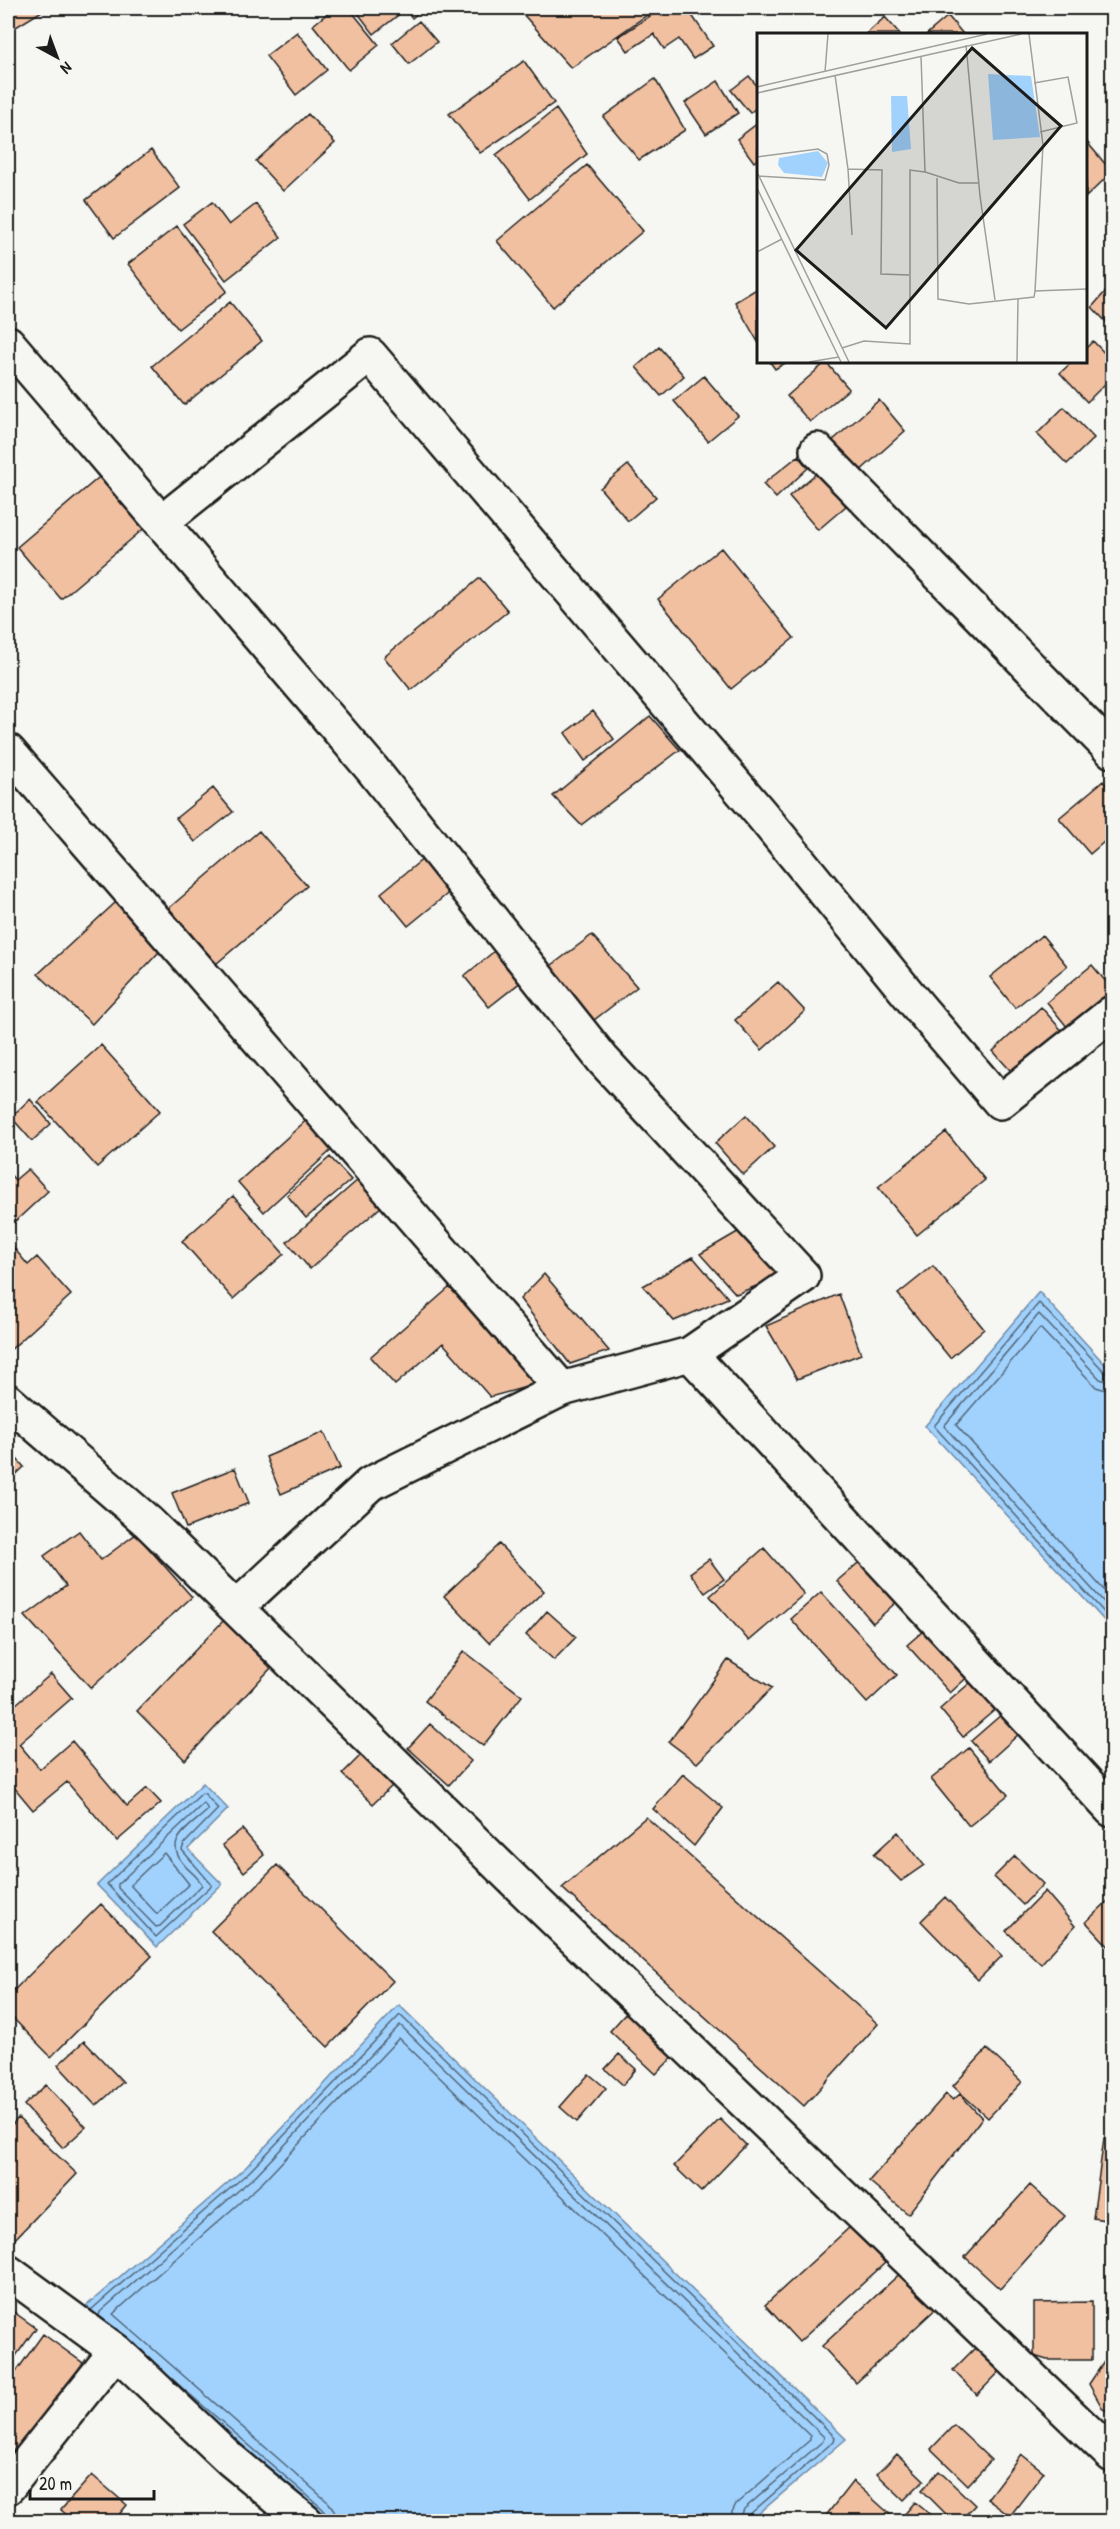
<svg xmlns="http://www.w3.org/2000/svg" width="1120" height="2529" font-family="'Patrick Hand',sans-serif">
	<rect width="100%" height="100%" fill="#f6f6f2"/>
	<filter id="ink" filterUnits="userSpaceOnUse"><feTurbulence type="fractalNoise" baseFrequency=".0167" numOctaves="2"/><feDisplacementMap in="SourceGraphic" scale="12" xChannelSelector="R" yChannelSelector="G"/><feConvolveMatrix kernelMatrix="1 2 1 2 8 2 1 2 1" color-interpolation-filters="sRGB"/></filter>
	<g filter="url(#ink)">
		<path fill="#a1d2fe" stroke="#6c89a4" stroke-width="1.5" d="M1039,1292L1112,1372V1629L925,1426Z
			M203,1783L228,1809L188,1849L222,1884L157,1947L97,1885Z
			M399,2005L846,2439L750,2521H317L77,2314L246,2167Z"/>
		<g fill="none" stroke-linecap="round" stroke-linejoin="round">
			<path stroke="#516576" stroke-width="1.5" d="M1112,1375L1106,1373L1039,1303L934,1426L1112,1621
				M1112,1383L1100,1379L1039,1314L944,1426L1112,1611
				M1112,1392L1096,1387L1040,1328L956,1425L1112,1599
				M202,1793L205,1794L218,1809L184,1844L182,1850L212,1885L156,1937L107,1884Z
				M204,1803L208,1810C188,1829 161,1841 186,1867C192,1873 199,1878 202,1885L160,1926L156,1927L118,1888V1884Z
				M164,1853L189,1884L157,1914L130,1885Z
				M91,2310L250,2171L400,2015L835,2437L834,2441L749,2515L747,2522
				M104,2320L99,2316L100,2312L255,2176L400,2025L824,2437L823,2441L744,2509L739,2522
				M165,2373L323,2509L328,2522
				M337,2522L334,2510L329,2503L113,2314L262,2183L399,2038L810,2436V2440L736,2504L732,2512L730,2522"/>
		</g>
		<path fill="#f0c0a1" stroke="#1c1c1c" stroke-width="1.5" d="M8,8H47L8,32Z
			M334,8H349L379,45L349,70L313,25Z
			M354,8H399L402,12L374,34Z
			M403,8H424L412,18Z
			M529,8H657L571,68L522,13Z
			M662,8H687L713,46L693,59L679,39L664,49L654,34L628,51L618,37Z
			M948,16L963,34H927Z
			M885,17L900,34H866Z
			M419,21L437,42L409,64L392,43Z
			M297,32L327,70L296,95L266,56Z
			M524,61L554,103L480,153L449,114Z
			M749,76L758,87V106L750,113L731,90Z
			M655,79L685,130L639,160L603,117Z
			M718,81L738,113L706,134L685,103Z
			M556,109L587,154L530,199L496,155Z
			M308,114L335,143L283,191L256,161Z
			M758,123V159L754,162L737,139Z
			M1086,141L1112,172L1086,197Z
			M151,150L180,188L114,238L86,200Z
			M587,165L643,231L553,307L497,241Z
			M212,202L229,225L256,204L281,237L226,280L183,224Z
			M177,226L227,291L178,329L128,264Z
			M1112,284V328L1092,307Z
			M758,288V342L735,302Z
			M230,302L262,341L184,405L152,366Z
			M1093,341L1112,361V377L1087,402L1060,373L1072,362H1086V348Z
			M659,347L684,376L661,396L636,367Z
			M770,362H787L775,369Z
			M826,362L849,389L810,422L787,396Z
			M704,376L738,416L708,441L674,401Z
			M879,400L905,431L859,472L832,441Z
			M1064,407L1094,438L1067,464L1037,434Z
			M798,456L808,468L776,498L763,484Z
			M628,465L656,497L628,521L600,488Z
			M818,472L846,506L818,530L789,496Z
			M104,473L148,525L61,599L17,547Z
			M721,548L794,638L731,689L658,599Z
			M480,578L508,611L411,690L384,657Z
			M593,711L614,739L585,761L565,733Z
			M650,716L680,750L581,825L553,796Z
			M1103,781L1112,792V835L1090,854L1059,818Z
			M213,788L233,812L195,842L176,818Z
			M259,831L307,886L216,964L169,908Z
			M424,858L451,891L408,926L381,893Z
			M116,902L159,952L92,1024L38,974Z
			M592,935L637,987L594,1020L548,968Z
			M1042,935L1067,966L1015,1008L990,977Z
			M497,949L522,981L489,1007L464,976Z
			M1092,965L1112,989V998L1072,1033L1047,1002Z
			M778,982L805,1011L762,1050L735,1020Z
			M1041,1007L1065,1034L1017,1078L993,1051Z
			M101,1045L160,1111L97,1167L38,1102Z
			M30,1099L51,1124L32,1141L11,1117Z
			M746,1115L774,1147L743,1175L715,1143Z
			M311,1116L337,1145L264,1212L238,1182Z
			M946,1132L985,1180L917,1235L878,1187Z
			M330,1157L351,1180L306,1218L287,1195Z
			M28,1169L48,1191L8,1228V1172L15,1180Z
			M359,1179L382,1206L310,1269L287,1242Z
			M233,1196L284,1254L233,1299L182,1241Z
			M741,1230L782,1276L736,1294L700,1254Z
			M8,1241L28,1265L37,1257L71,1295L8,1352Z
			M693,1257L728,1298L674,1321L643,1286Z
			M933,1266L984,1329L950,1358L898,1294Z
			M544,1274L609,1351L570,1364L520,1299Z
			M450,1287L537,1384L490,1397L443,1343L395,1385L370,1357Z
			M839,1294L861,1354L797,1379L766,1326Z
			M324,1432L340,1468L281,1494L266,1457Z
			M8,1449L24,1467L8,1482Z
			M235,1468L249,1503L186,1528L172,1493Z
			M79,1531L101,1560L136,1534L192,1597L91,1688L25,1616L66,1586L44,1556Z
			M499,1544L544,1591L489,1643L444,1596Z
			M764,1548L804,1594L749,1641L710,1596Z
			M864,1558L901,1598L873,1623L837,1581Z
			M709,1559L724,1579L705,1593L690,1573Z
			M821,1592L897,1675L867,1703L791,1619Z
			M547,1611L576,1637L554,1660L526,1635Z
			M224,1620L271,1668L185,1760L137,1711Z
			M930,1625L973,1672L950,1693L907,1645Z
			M464,1651L522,1696L483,1746L425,1701Z
			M728,1660L772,1688L697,1763L669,1742Z
			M51,1674L72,1698L19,1744L40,1769L72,1741L127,1806L147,1788L161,1803L117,1841L67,1782L33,1810L8,1780V1711Z
			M979,1675L1003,1703L963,1737L940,1709Z
			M1002,1714L1019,1734L989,1761L971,1741Z
			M430,1724L471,1761L449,1785L408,1748Z
			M969,1748L1008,1795L969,1826L931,1779Z
			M362,1754L392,1786L373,1804L342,1774Z
			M683,1774L723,1808L694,1846L653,1809Z
			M646,1817L878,2024L804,2106L562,1888Z
			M242,1829L264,1855L244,1872L222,1845Z
			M898,1832L924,1865L901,1881L874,1854Z
			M1015,1856L1043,1884L1023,1905L994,1877Z
			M277,1865L393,1981L328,2047L211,1931Z
			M1045,1891L1075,1926L1041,1964L1006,1931Z
			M945,1897L1002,1956L978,1980L921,1921Z
			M1112,1897V1950L1086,1922Z
			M101,1904L152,1956L51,2057L8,2013V1996Z
			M636,2002L683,2047L656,2074L610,2031Z
			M84,2041L123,2082L96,2106L58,2065Z
			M987,2049L1022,2082L988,2118L953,2086Z
			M619,2054L636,2069L623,2085L605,2069Z
			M589,2074L606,2088L577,2122L560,2107Z
			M46,2085L86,2127L63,2148L24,2105Z
			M946,2094L953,2100L960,2094L982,2118L908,2214L869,2181Z
			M18,2118L77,2174L11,2243L8,2239V2129Z
			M720,2119L746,2145L701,2192L674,2166Z
			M1104,2138L1112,2139V2221L1093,2218Z
			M1030,2185L1065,2216L1000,2289L965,2257Z
			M851,2226L885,2263L799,2342L765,2305Z
			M908,2266L942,2303L856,2383L822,2346Z
			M1092,2302V2360H1047L1034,2356V2303Z
			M8,2308L36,2328L8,2367Z
			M43,2334L83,2363L8,2466V2383Z
			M979,2344L1003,2368L977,2395L953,2370Z
			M1112,2350V2414L1103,2409L1089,2384Z
			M954,2425L991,2460L968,2485L931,2449Z
			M897,2454L924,2480L904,2500L877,2474Z
			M1021,2454L1044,2472L1010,2516L987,2499Z
			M939,2471L975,2505L959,2522H954L922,2490Z
			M92,2475L127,2505L113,2522H75L61,2510Z
			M853,2481L892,2516L888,2522H821Z
			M915,2502L939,2522H898Z"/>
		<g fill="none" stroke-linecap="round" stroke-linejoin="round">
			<defs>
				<path id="minor" d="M8,343L372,769L603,1060L803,1276L690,1354
					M817,450L1112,751
					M163,521L370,355L761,814L918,1006L1000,1102L1112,1013
					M8,751L562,1389
					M8,1401L148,1522L533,1899L1112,2455
					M236,1608L370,1484L562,1389L690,1354L1112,1810
					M8,2272L116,2351L230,2459L306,2522
					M8,2487L116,2351"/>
			</defs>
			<use href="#minor" stroke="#1c1c1c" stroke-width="38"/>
			<use href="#minor" stroke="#f6f6f2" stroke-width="33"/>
		</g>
	</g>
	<g transform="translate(757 33)">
		<rect width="330" height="330" fill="#f6f6f2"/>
		<path d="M231,41L274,43L283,104L236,107ZM134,63H150L154,116L135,119ZM61,118L71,130L65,144L27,140L21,132L22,125Z" fill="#a1d2fe"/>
		<path fill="none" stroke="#9f9f9c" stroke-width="1.5" d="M272,1L286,112L278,258M209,12L223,163L238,267M164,23L168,139L202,150H221M68,39L71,1M78,42L91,136L125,137L124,241L152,242M277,50L311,44L320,90L283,99M0,54L230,1M0,60L264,1M0,124L61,116L70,121L72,132L68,147L2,143M91,136L95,202M0,139L92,329M180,145L181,266L212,271L277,264L278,258L330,256M0,155L84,329M0,219L25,206M85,315L107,308L153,311V137L168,139M52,329L82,324M260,329L261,266"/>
		<path fill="#1c1c1c" fill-opacity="0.15" stroke="#1c1c1c" stroke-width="3" d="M215,15L304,93L129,295L39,217Z"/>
		<rect width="330" height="330" fill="none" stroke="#1c1c1c" stroke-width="3"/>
	</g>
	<rect width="1120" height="2529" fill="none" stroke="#f6f6f2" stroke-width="30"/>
	<rect x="15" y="15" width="1090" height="2499" fill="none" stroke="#1c1c1c" stroke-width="2" filter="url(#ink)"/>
	<g transform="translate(57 57) rotate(139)" stroke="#f6f6f2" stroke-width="4.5" paint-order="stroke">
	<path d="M0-4.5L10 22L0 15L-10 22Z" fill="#1c1c1c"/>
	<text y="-9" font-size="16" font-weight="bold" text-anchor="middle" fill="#1c1c1c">N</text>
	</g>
	<path d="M30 2490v9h124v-9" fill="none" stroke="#1c1c1c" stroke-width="3"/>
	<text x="39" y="2490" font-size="18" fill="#1c1c1c" stroke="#f6f6f2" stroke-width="4.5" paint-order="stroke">20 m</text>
</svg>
